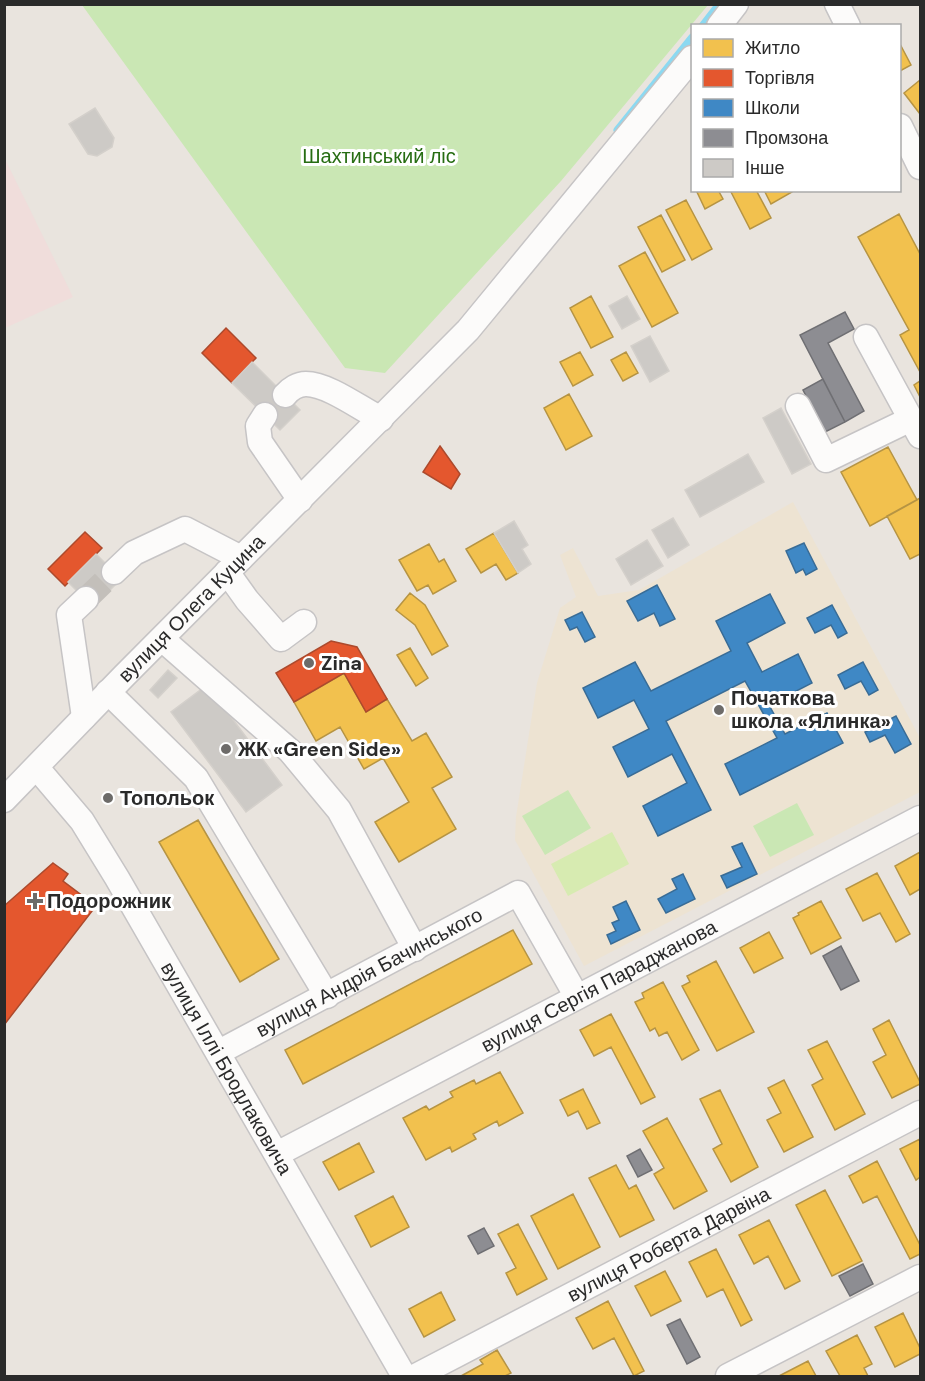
<svg xmlns="http://www.w3.org/2000/svg" width="925" height="1381" font-family="'DM Sans',sans-serif">
	<rect width="100%" height="100%" fill="#e9e4de"/>
	<path fill="#ede3d2" d="M793,502L920,738V792L584,966L515,840L516,817L537,683L560,608L576,597L560,555L573,548L598,596L639,590Z"/>
	<path fill="#f0dddb" d="M4,157L73,297L5,328H4Z"/>
	<path fill="#cae7b4" d="M82,5H708L561,181L385,373L345,368Z
		M568,790L591,828L545,855L522,816Z
		M797,803L814,835L770,857L753,826Z"/>
	<path fill="#d7ebb1" d="M612,832L629,864L568,896L551,864Z"/>
	<path fill="#f2c14e" stroke="#b69443" stroke-width="1.5" d="M900,44L911,65L900,71Z
		M920,80V114L904,93Z
		M696,190H718L723,199L705,209Z
		M730,190H756L771,218L750,229Z
		M764,190H791L792,192L771,204Z
		M686,200L712,249L692,260L666,210Z
		M899,214L920,254V372L900,335L909,330L858,237Z
		M661,215L685,260L662,272L638,227Z
		M645,252L678,313L652,327L619,266Z
		M591,296L613,337L591,348L570,308Z
		M580,352L593,375L573,386L560,362Z
		M626,352L638,373L623,381L611,360Z
		M920,381V397L914,385Z
		M569,394L592,436L566,450L544,408Z
		M888,447L917,500L870,526L841,472Z
		M920,498V554L910,559L887,516Z
		M494,533L518,573L506,580L496,564L481,573L466,549Z
		M429,544L439,562L444,559L456,581L433,594L428,585L417,591L399,560Z
		M410,593L425,605L448,646L432,655L415,625L396,610Z
		M410,648L428,678L416,686L397,655Z
		M344,673L366,712L387,699L412,741L426,733L452,777L432,788L456,829L399,862L375,822L409,802L383,758L364,769L340,727L316,741L294,702Z
		M198,820L279,959L240,982L159,842Z
		M920,852V889L910,895L895,866Z
		M877,873L910,934L896,942L880,913L863,921L846,889Z
		M821,901L841,938L811,954L793,918L799,915L798,913Z
		M513,930L532,964L303,1084L285,1050Z
		M769,932L783,958L754,973L740,948Z
		M716,961L754,1032L717,1051L682,986L690,982L687,976Z
		M663,982L699,1050L682,1060L667,1032L659,1036L655,1028L650,1031L635,1002L644,998L642,993Z
		M611,1014L655,1097L641,1104L611,1047L594,1056L580,1030Z
		M889,1020L920,1082V1084L892,1098L873,1062L886,1055L873,1029Z
		M827,1041L865,1114L835,1130L812,1085L823,1079L808,1050Z
		M500,1072L523,1113L499,1126L497,1121L473,1134L476,1139L452,1152L450,1147L426,1160L403,1118L426,1106L429,1110L453,1097L450,1092L474,1080L476,1084Z
		M784,1080L813,1137L784,1152L767,1120L781,1113L768,1088Z
		M583,1089L600,1123L587,1129L578,1111L568,1116L560,1100Z
		M720,1090L758,1167L731,1182L713,1149L722,1144L700,1099Z
		M667,1118L707,1191L674,1209L654,1174L664,1168L643,1131Z
		M920,1139V1177L916,1180L900,1149Z
		M359,1143L374,1172L339,1190L323,1162Z
		M877,1161L920,1245V1254L910,1259L877,1196L863,1203L849,1176Z
		M616,1165L629,1189L636,1185L654,1220L620,1237L589,1178Z
		M825,1190L862,1261L832,1276L796,1205Z
		M573,1194L600,1247L558,1269L531,1216Z
		M393,1196L409,1227L371,1247L355,1216Z
		M769,1220L800,1281L785,1289L768,1256L754,1264L739,1235Z
		M518,1224L547,1279L517,1295L506,1273L516,1268L498,1234Z
		M716,1249L752,1320L741,1326L723,1289L707,1297L689,1262Z
		M665,1271L681,1301L651,1316L635,1286Z
		M441,1292L455,1320L424,1337L409,1309Z
		M608,1301L644,1371L634,1376L614,1338L593,1349L576,1318Z
		M903,1313L920,1348V1354L895,1367L875,1327Z
		M857,1335L872,1364L864,1368L868,1376H840L826,1351Z
		M497,1350L511,1373L505,1376H461L483,1364L480,1360Z
		M808,1361L816,1376H779Z"/>
	<path fill="#e4572e" stroke="#ac4a2d" stroke-width="1.5" d="M226,328L256,358L232,383L202,353Z
		M440,446L460,474L451,489L423,472Z
		M85,532L102,548L65,586L48,569Z
		M331,641L357,647L387,699L366,712L344,673L294,702L276,673Z
		M53,863L68,874L63,881L96,906L4,1025V906Z"/>
	<path fill="#3f88c5" stroke="#396c96" stroke-width="1.5" d="M804,543L817,569L806,575L803,569L796,573L786,551Z
		M657,585L675,619L660,626L654,613L638,621L627,601Z
		M770,594L785,623L747,643L762,672L798,654L812,683L769,705L785,734L827,713L843,743L740,795L725,764L777,738L745,681L666,721L711,810L658,836L643,806L687,783L672,754L628,777L613,747L649,729L634,700L598,718L583,688L635,662L651,691L731,651L716,621Z
		M832,605L847,633L838,638L831,625L815,633L807,618Z
		M582,612L595,637L585,642L577,627L570,630L565,620Z
		M863,662L878,690L869,695L861,681L845,689L838,675Z
		M896,716L911,744L895,753L885,735L870,742L865,732Z
		M742,843L757,874L727,888L721,876L742,867L732,847Z
		M683,874L695,899L666,913L658,899L677,889L672,879Z
		M626,901L640,930L611,944L607,935L616,931L612,923L619,920L613,907Z"/>
	<path fill="#8d8d92" stroke="#6f6f73" stroke-width="1.5" d="M845,312L854,329L828,343L864,411L845,422L800,335Z
		M823,379L845,422L825,432L803,390Z
		M841,946L859,981L841,990L823,956Z
		M640,1149L652,1170L638,1177L627,1156Z
		M484,1228L494,1246L478,1254L468,1236Z
		M863,1264L873,1284L850,1296L839,1276Z
		M680,1319L700,1357L687,1364L667,1325Z"/>
	<g fill="none" stroke-linecap="round" stroke-linejoin="round">
		<path stroke="#8cd9f1" stroke-width="7" d="M702,26L719,4
			M617,130L692,37"/>
	</g>
	<path fill="#cdcac6" stroke="#d4d0cb" stroke-width="1.5" d="M95,108L114,138L112,147L97,156L88,154L69,124Z
		M627,296L640,319L622,329L609,306Z
		M650,336L669,371L650,382L631,346Z
		M252,362L300,410L280,430L232,383Z
		M781,408L811,464L792,474L763,418Z
		M748,454L764,482L700,517L685,490Z
		M673,518L689,545L668,558L652,530Z
		M514,521L528,545L522,549L531,564L518,573L494,533Z
		M647,540L663,566L631,585L616,559Z
		M96,554L121,579L93,607L68,582Z
		M168,670L177,678L158,698L150,690Z
		M207,685L282,785L246,812L171,712Z"/>
	<g fill="none" stroke-linecap="round" stroke-linejoin="round">
		<path stroke="#c3bfba" stroke-width="24" stroke-dasharray="24 12" stroke-linecap="butt" d="M86,599L114,572"/>
		<defs>
			<g id="minor">
				<path d="M837,4L848,26"/>
				<path d="M719,26L736,4"/>
				<path d="M900,126L920,167"/>
				<path d="M866,337L920,436"/>
				<path d="M285,395C290,389 298,384 306,384C328,384 361,409 381,419"/>
				<path d="M798,406L826,460L911,419"/>
				<path d="M265,415L258,426L260,442L300,500"/>
				<path d="M114,572L134,553L185,529L241,558"/>
				<path d="M227,572L247,600L281,639L304,622"/>
				<path d="M162,639L290,751L339,810L415,949"/>
				<path d="M108,692L196,778L327,996"/>
				<path d="M84,717L69,615L86,599"/>
				<path id="s1" d="M37,768L82,821L117,878L404,1376"/>
				<path id="s2" d="M4,800L124,676L468,330L692,58"/>
				<path id="s3" d="M219,1052L518,893L577,997"/>
				<path id="s4" d="M277,1154L920,818"/>
				<path id="s5" d="M416,1376L920,1113"/>
				<path d="M728,1376L920,1277"/>
			</g>
		</defs>
		<use href="#minor" stroke="#c6c4c5" stroke-width="27"/>
		<use href="#minor" stroke="#fcfbfa" stroke-width="24"/>
	</g>
	<g fill="#6d6b69" stroke="#fff" stroke-width="2">
		<circle cx="309" cy="663" r="6"/>
		<circle cx="719" cy="710" r="6"/>
		<circle cx="226" cy="749" r="6"/>
		<circle cx="108" cy="798" r="6"/>
		<path d="M32 892h6v6h6v6h-6v6h-6v-6h-6v-6h6z"/>
	</g>
	<g text-anchor="middle" stroke-width="6" stroke-linejoin="round" paint-order="stroke">
		<g font-size="20" fill="#276d13" stroke="#fff">
			<text x="379" y="163">Шахтинський ліс</text>
		</g>
		<g font-size="20" fill="#2a2a2a" stroke="#fff">
			<text dy="7" stroke="none"><textPath href="#s2" startOffset="268">вулиця Олега Куцина</textPath></text>
			<text dy="7" stroke="none"><textPath href="#s3" startOffset="170">вулиця Андрія Бачинського</textPath></text>
			<text dy="7" stroke="none"><textPath href="#s4" startOffset="363">вулиця Сергія Параджанова</textPath></text>
			<text dy="7" stroke="none"><textPath href="#s1" startOffset="356">вулиця Іллі Бродлаковича</textPath></text>
			<text dy="7" stroke="none"><textPath href="#s5" startOffset="285">вулиця Роберта Дарвіна</textPath></text>
		</g>
		<g font-size="20" font-weight="bold" fill="#2a2a2a" stroke="#fff" text-anchor="start">
			<text x="321" y="670">Zina</text>
			<text x="731" y="705">Початкова<tspan x="731" dy="23">школа «Ялинка»</tspan></text>
			<text x="238" y="756">ЖК «Green Side»</text>
			<text x="120" y="805">Топольок</text>
			<text x="47" y="908">Подорожник</text>
		</g>
	</g>
	<rect width="925" height="1381" fill="none" stroke="#2a2a2a" stroke-width="12"/>
	<rect x="691" y="24" width="210" height="168" fill="#ffffff" stroke="#aaaaaa" stroke-width="1.5"/>
	<rect x="703" y="39" width="30" height="18" fill="#f2c14e" stroke="#aaaaaa" stroke-width="1.5"/>
	<text x="745" y="54" font-size="18" fill="#2a2a2a">Житло</text>
	<rect x="703" y="69" width="30" height="18" fill="#e4572e" stroke="#aaaaaa" stroke-width="1.5"/>
	<text x="745" y="84" font-size="18" fill="#2a2a2a">Торгівля</text>
	<rect x="703" y="99" width="30" height="18" fill="#3f88c5" stroke="#aaaaaa" stroke-width="1.5"/>
	<text x="745" y="114" font-size="18" fill="#2a2a2a">Школи</text>
	<rect x="703" y="129" width="30" height="18" fill="#8d8d92" stroke="#aaaaaa" stroke-width="1.5"/>
	<text x="745" y="144" font-size="18" fill="#2a2a2a">Промзона</text>
	<rect x="703" y="159" width="30" height="18" fill="#cdcac6" stroke="#aaaaaa" stroke-width="1.5"/>
	<text x="745" y="174" font-size="18" fill="#2a2a2a">Інше</text>
</svg>
